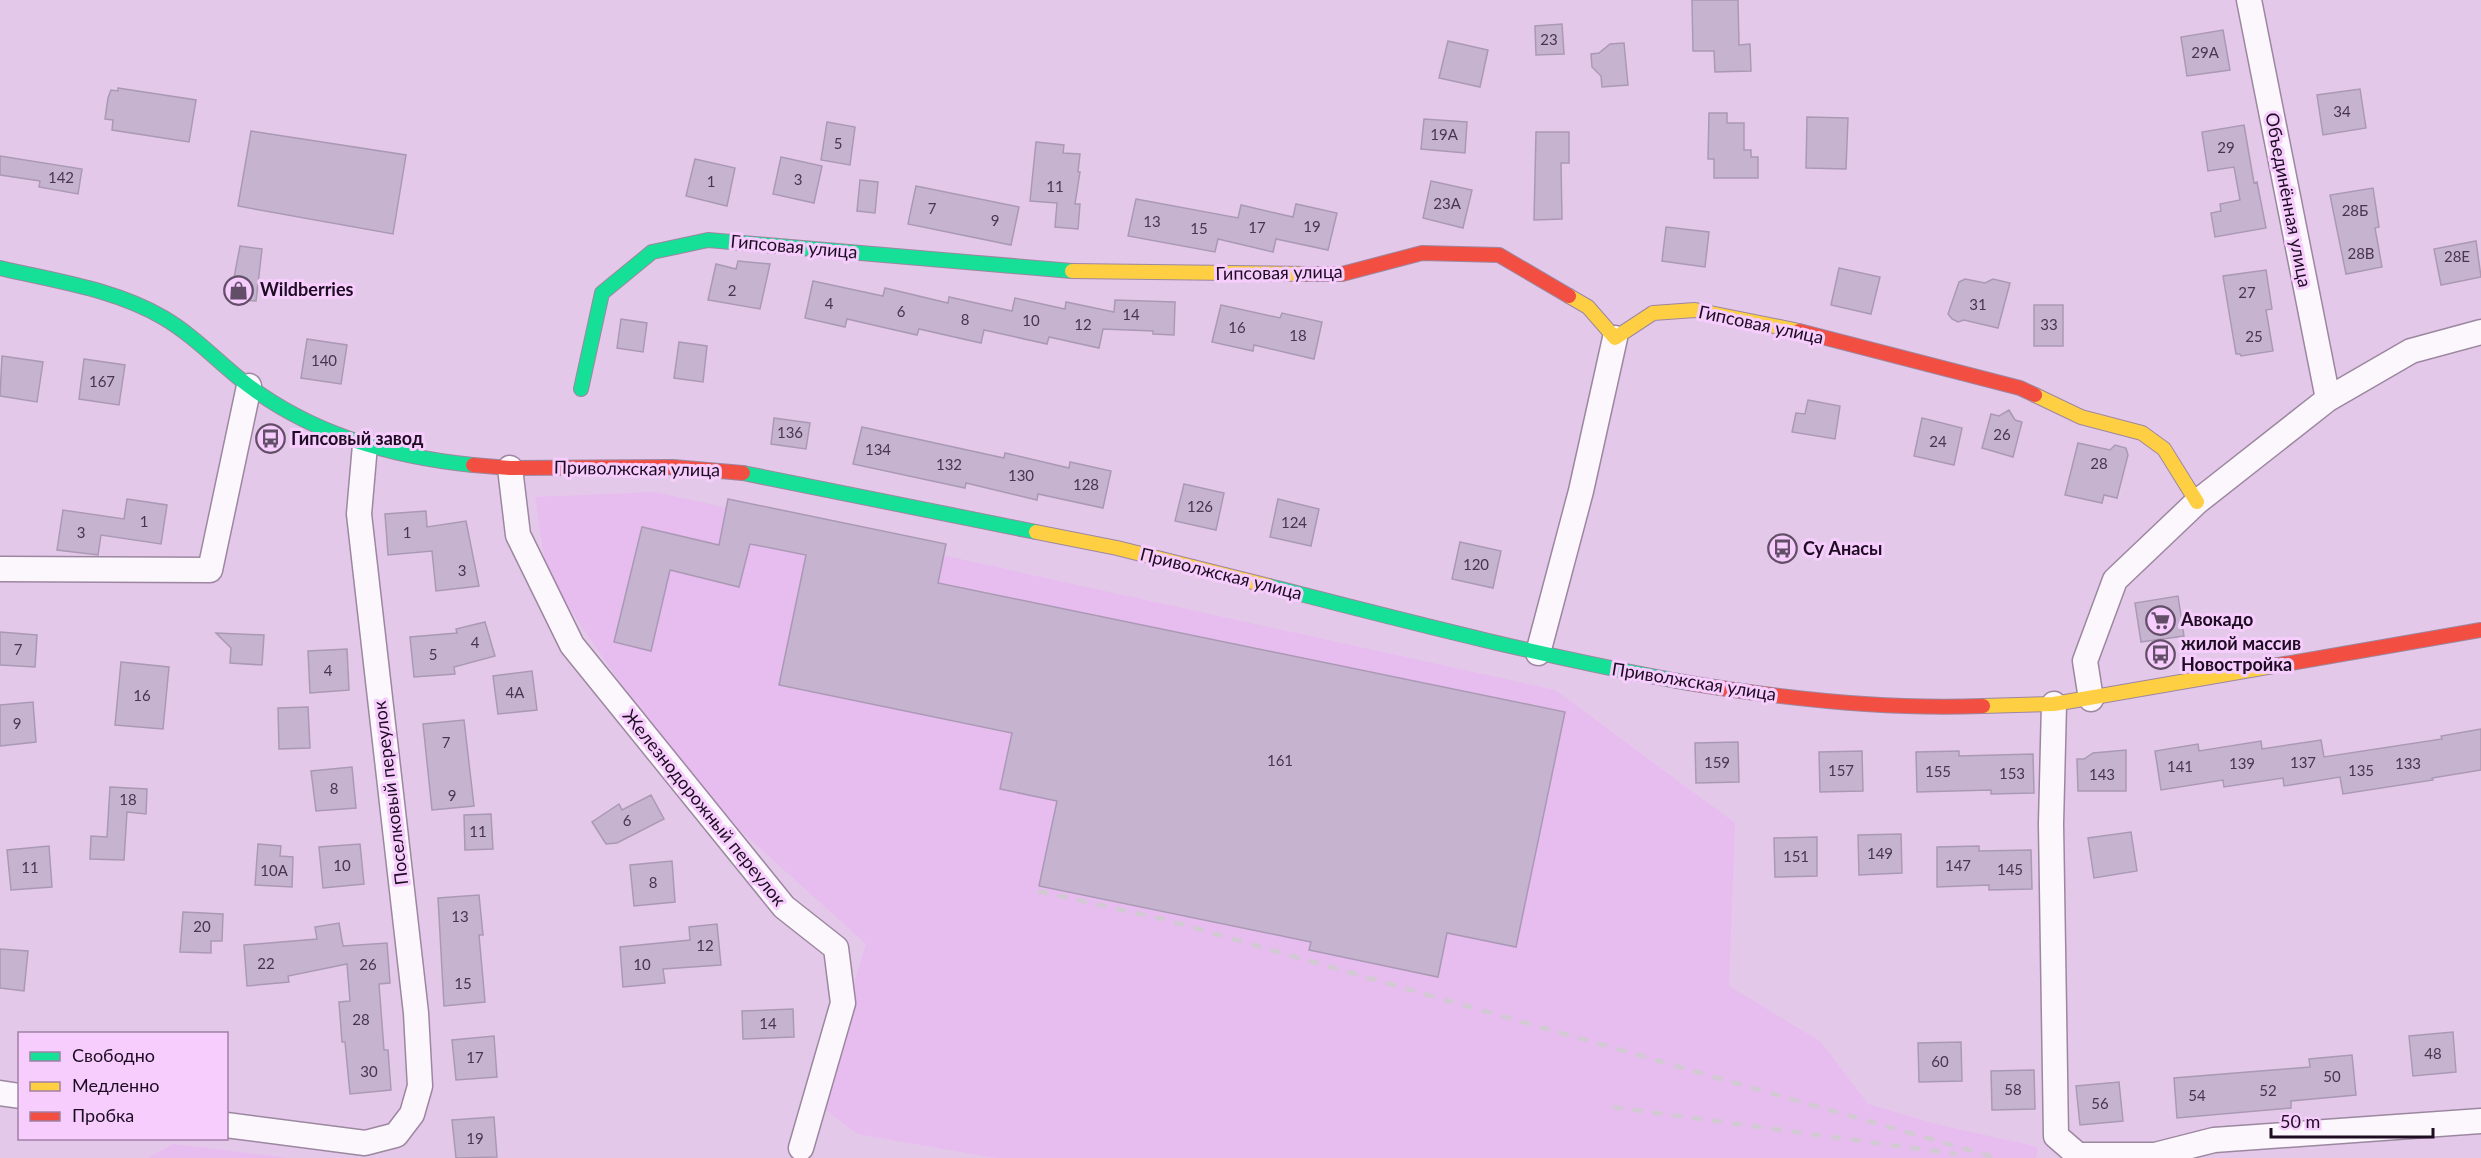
<svg xmlns="http://www.w3.org/2000/svg" width="2481" height="1158" font-family="Lato,sans-serif">
	<rect width="100%" height="100%" fill="#e4c8e9"/>
	<path fill="#e7bcef" d="M655,492L1555,690L1735,823L1729,986L1821,1042L1868,1104L1940,1125L2038,1147L2036,1158H996L857,1134L817,1103L866,944L742,832L639,710L547,576L535,497Z
		M173,1144L288,1158H148Z"/>
	<path fill="#c5b3d0" stroke="#aa99b4" stroke-width="1.5" d="M1692,0H1738L1739,45L1750,44L1751,71L1715,72L1714,51H1693Z
		M1562,24L1564,54L1536,55L1535,26Z
		M2223,30L2230,70L2187,76L2181,37Z
		M1448,41L1488,50L1480,87L1439,78Z
		M1624,43L1628,85L1602,87L1601,76L1592,67L1591,54L1599,53L1610,44Z
		M118,88L196,100L189,142L112,130L113,120L105,119L108,98L111,90L118,91Z
		M2360,89L2366,128L2323,135L2317,95Z
		M1709,113H1727V123H1744V150H1751V157H1758V178H1714V159H1708Z
		M1807,117L1848,118L1846,169L1806,168Z
		M1424,119L1467,122L1465,153L1421,149Z
		M827,122L855,127L850,165L821,160Z
		M2244,125L2254,183L2257,182L2266,228L2215,237L2211,213L2221,211L2220,204L2240,200L2234,167L2208,171L2202,132Z
		M251,131L406,155L393,234L238,206Z
		M1536,132H1569V163H1561L1562,219L1534,220Z
		M1036,142L1064,145L1063,153L1080,154L1078,172H1080L1075,204H1080L1078,229L1055,227L1057,203L1030,201Z
		M0,156L82,169L78,194L39,187L40,181L0,175Z
		M781,157L822,166L814,203L773,194Z
		M695,159L735,168L727,206L686,196Z
		M860,180L878,182L875,213L857,211Z
		M1431,181L1472,190L1463,228L1423,218Z
		M916,186L1019,207L1011,245L908,224Z
		M2373,188L2379,227L2375,228L2382,267L2346,274L2330,195Z
		M1136,199L1238,218L1241,205L1293,217L1296,204L1337,213L1328,250L1276,239L1273,252L1218,239L1215,252L1128,236Z
		M1666,227L1709,232L1705,267L1662,261Z
		M2476,241L2481,277L2441,285L2434,249Z
		M240,246L262,249L256,301L230,299Z
		M738,261L770,264L760,309L708,300L716,264L736,269Z
		M1839,268L1880,277L1871,314L1831,305Z
		M2266,270L2272,309L2266,310L2273,351L2241,356L2240,354H2236L2223,276Z
		M1965,279L1985,283L1993,279L2010,283L1998,328L1964,320L1958,322L1952,319L1948,314L1959,282Z
		M813,281L883,296L885,288L948,303L949,297L1012,311L1015,298L1065,309L1066,302L1114,312L1115,300L1175,302L1174,335L1153,334V331L1103,329L1099,348L1049,337L1047,344L984,330L981,343L919,329L917,335L847,319L845,327L805,318Z
		M1221,305L1280,318L1282,313L1322,322L1314,359L1254,345L1253,351L1212,342Z
		M2034,305H2063V346H2034Z
		M621,319L647,323L643,352L617,348Z
		M307,339L347,345L341,384L301,378Z
		M679,342L707,346L703,382L674,378Z
		M2,356L43,362L37,402L0,396Z
		M84,359L125,365L119,405L79,399Z
		M1808,400L1840,406L1835,439L1792,432L1796,413L1805,414Z
		M2009,410L2015,420L2022,422L2013,457L1982,448L1991,414L1999,416Z
		M774,418L810,423L806,449L771,444Z
		M1922,418L1962,428L1954,465L1914,456Z
		M862,427L1004,458L1005,453L1069,468L1070,462L1111,471L1103,508L1038,494L1037,500L966,483L965,488L853,464Z
		M2078,443L2110,450L2115,445L2126,448L2128,455L2117,498L2104,495L2102,503L2065,495Z
		M1184,484L1224,493L1216,530L1175,521Z
		M127,499L167,505L161,544L101,535L98,555L57,550L63,510L124,519Z
		M728,499L946,544L938,583L1565,712L1516,947L1447,933L1438,977L1309,950L1311,942L1039,886L1057,801L1000,789L1012,733L779,685L806,555L750,544L739,587L670,570L651,651L614,642L642,527L719,545Z
		M1278,499L1319,509L1311,546L1270,537Z
		M426,511L427,527L466,521L479,586L436,591L432,551L388,555L385,514Z
		M1460,542L1501,551L1493,588L1452,579Z
		M2178,596L2184,636L2141,642L2135,603Z
		M485,622L495,656L454,667L455,674L414,677L410,637L457,633L456,629Z
		M0,632L37,635L35,667L0,665Z
		M216,633L264,635L262,665L230,663L231,648Z
		M347,649L349,690L310,693L308,651Z
		M121,662L169,667L163,729L115,725Z
		M532,671L537,710L498,714L493,676Z
		M33,702L36,742L0,746V705Z
		M308,707L310,748L279,749L278,708Z
		M464,720L474,806L432,810L423,724Z
		M2481,729V770L2432,778L2433,780L2343,794L2340,777L2284,786L2283,778L2224,787L2223,780L2161,790L2155,751L2198,744L2199,751L2261,741L2262,749L2321,740L2324,757L2442,739L2441,736Z
		M1738,742L1739,782L1696,783L1695,743Z
		M2126,750V791H2078L2077,759H2084L2093,753Z
		M1862,751L1863,791L1820,792L1819,752Z
		M1959,751V756L2033,754L2034,793L1991,794V790L1917,792L1916,752Z
		M352,767L356,808L316,811L311,771Z
		M110,787L147,789L146,814L127,812L124,860L90,859L91,836L107,837Z
		M651,795L664,819L617,843L606,844L592,822L619,804L622,810Z
		M491,814L493,849L465,850L464,815Z
		M2131,832L2137,871L2094,878L2088,838Z
		M1901,834L1902,873L1859,875L1858,835Z
		M1817,837V876L1775,877L1774,838Z
		M258,844L281,846L280,856L293,857L292,887L255,885Z
		M360,844L364,884L323,888L319,847Z
		M49,846L52,887L11,890L7,850Z
		M1979,846V851L2031,850L2032,889L1989,890V885L1937,887V847Z
		M672,861L675,902L634,906L630,865Z
		M479,895L483,935H479L485,1002L444,1006L438,898Z
		M183,912L223,914L222,941H211V953L180,952Z
		M339,923L343,946L387,943L390,983L379,984L384,1050H388L391,1090L350,1094L345,1042H342L339,1002L350,1001L347,964L288,976L289,982L247,986L244,945L317,939L315,927Z
		M717,924L721,965L663,969L665,983L623,987L620,947L690,940L689,927Z
		M0,949L28,951L24,991L0,988Z
		M793,1009L794,1037L743,1039L742,1011Z
		M2453,1032L2456,1072L2413,1076L2409,1036Z
		M494,1036L497,1077L456,1080L452,1040Z
		M1961,1042L1962,1081L1919,1082L1918,1043Z
		M2352,1055L2356,1095L2291,1101V1108L2177,1118L2174,1078L2310,1067L2309,1059Z
		M2034,1070L2035,1109L1992,1110L1991,1071Z
		M2119,1082L2123,1121L2080,1125L2076,1086Z
		M494,1117L497,1157L456,1158L452,1120Z"/>
	<g fill="none" stroke-linecap="round" stroke-linejoin="round">
		<defs>
			<path id="street" d="M2249,0L2328,399L2411,351L2481,332
				M510,468L518,535L572,645L784,907L836,948L843,1003L801,1148
				M0,569L210,570L249,386
				M1538,653L1581,491L1615,338
				M2091,699L2085,661L2115,580L2197,502L2328,399
				M2054,704L2051,824L2056,1136L2078,1155H2155L2214,1140L2481,1121
				M0,1093L20,1096
				M226,1125L365,1143L396,1135L412,1114L420,1086L416,1013L359,514L365,445"/>
			<path id="fast" d="M0,268C55,281 115,289 164,318C196,337 220,364 249,386C314,435 393,457 473,465
				M581,389L602,293L652,252L708,240L1072,271
				M743,473L1036,532
				M1269,586C1409,622 1548,658 1689,683"/>
			<path id="slow" d="M1072,271L1308,274
				M1569,296L1588,307L1615,338L1653,313L1695,310L1799,331
				M2035,395L2081,417L2142,433L2164,449L2197,502
				M1036,532L1117,548L1269,586
				M1983,706L2054,704L2279,665"/>
			<path id="jam" d="M1308,274H1342L1422,253L1499,255L1569,296
				M1799,331L2020,388L2035,395
				M473,465L510,468L673,467L743,473
				M2279,665L2481,630
				M1689,683C1786,699 1885,710 1983,706"/>
		</defs>
		<use href="#street" stroke="#9c87a0" stroke-width="27"/>
		<use href="#fast" stroke="#9c87a0" stroke-width="16"/>
		<use href="#slow" stroke="#9c87a0" stroke-width="16"/>
		<use href="#jam" stroke="#9c87a0" stroke-width="16"/>
		<use href="#street" stroke="#fbf7fc" stroke-width="24"/>
		<use href="#fast" stroke="#16e098" stroke-width="14"/>
		<use href="#slow" stroke="#ffcf43" stroke-width="14"/>
		<use href="#jam" stroke="#f24e42" stroke-width="14"/>
		<path stroke="#d2cad3" stroke-width="4.5" stroke-dasharray="10 10" stroke-linecap="butt" d="M1038,891L1167,920L1997,1158
			M1613,1107L1957,1154"/>
	</g>
	<defs>
		<symbol id="shop-ring" viewBox="-11 -11 22 22"><circle r="9.5" fill="#f6cdfd" stroke="#634e68" stroke-width="1.5"/><path d="M-5-2.5h2.3a2.7 3.5 0 0 1 5.4 0H5L5.5 6h-11ZM-1.5-2.5h3a1.5 2.3 0 0 0-3 0Z" fill="#634e68"/></symbol>
		<symbol id="bus-ring" viewBox="-11 -11 22 22"><circle r="9.5" fill="#f6cdfd" stroke="#634e68" stroke-width="1.5"/><path d="M-5-6H5V4H4V6H2V4H-2V6H-4V4H-5ZM-3.5-4V0h7V-4ZM-3.5 1.2v1.5H-2V1.2ZM2 1.2v1.5H3.5V1.2Z" fill="#634e68"/></symbol>
		<symbol id="supermarket-ring" viewBox="-11 -11 22 22"><circle r="9.5" fill="#f6cdfd" stroke="#634e68" stroke-width="1.5"/><path d="M-6-5.5h2.5l.6 2H6L4.5 2H-2.5L-4.4-4H-6ZM-1.5 3.2a1.3 1.3 0 1 0 .1 0ZM3 3.2a1.3 1.3 0 1 0 .1 0Z" fill="#634e68"/></symbol>
	</defs>
	<g fill-rule="evenodd">
		<use href="#shop-ring" x="222" y="274" width="33" height="33"/>
		<use href="#bus-ring" x="254" y="422" width="33" height="33"/>
		<use href="#bus-ring" x="1766" y="532" width="33" height="33"/>
		<use href="#supermarket-ring" x="2144" y="604" width="33" height="33"/>
		<use href="#bus-ring" x="2144" y="638" width="33" height="33"/>
	</g>
	<g text-anchor="middle" stroke-width="6" stroke-linejoin="round" paint-order="stroke">
		<g font-size="15" fill="#48364e">
			<text x="1549" y="45">23</text>
			<text x="2205" y="58">29А</text>
			<text x="2342" y="117">34</text>
			<text x="1444" y="140">19А</text>
			<text x="838" y="149">5</text>
			<text x="2226" y="153">29</text>
			<text x="61" y="183">142</text>
			<text x="798" y="185">3</text>
			<text x="711" y="187">1</text>
			<text x="1055" y="192">11</text>
			<text x="1447" y="209">23А</text>
			<text x="932" y="214">7</text>
			<text x="2355" y="216">28Б</text>
			<text x="995" y="226">9</text>
			<text x="1152" y="227">13</text>
			<text x="1312" y="232">19</text>
			<text x="1257" y="233">17</text>
			<text x="1199" y="234">15</text>
			<text x="2361" y="259">28В</text>
			<text x="2457" y="262">28Е</text>
			<text x="732" y="296">2</text>
			<text x="2247" y="298">27</text>
			<text x="829" y="309">4</text>
			<text x="1978" y="310">31</text>
			<text x="901" y="317">6</text>
			<text x="1131" y="320">14</text>
			<text x="965" y="325">8</text>
			<text x="1031" y="326">10</text>
			<text x="1083" y="330">12</text>
			<text x="2049" y="330">33</text>
			<text x="1237" y="333">16</text>
			<text x="1298" y="341">18</text>
			<text x="2254" y="342">25</text>
			<text x="324" y="366">140</text>
			<text x="102" y="387">167</text>
			<text x="790" y="438">136</text>
			<text x="2002" y="440">26</text>
			<text x="1938" y="447">24</text>
			<text x="878" y="455">134</text>
			<text x="2099" y="469">28</text>
			<text x="949" y="470">132</text>
			<text x="1021" y="481">130</text>
			<text x="1086" y="490">128</text>
			<text x="1200" y="512">126</text>
			<text x="144" y="527">1</text>
			<text x="1294" y="528">124</text>
			<text x="81" y="538">3</text>
			<text x="407" y="538">1</text>
			<text x="1476" y="570">120</text>
			<text x="462" y="576">3</text>
			<text x="475" y="648">4</text>
			<text x="18" y="655">7</text>
			<text x="433" y="660">5</text>
			<text x="328" y="676">4</text>
			<text x="515" y="698">4А</text>
			<text x="142" y="701">16</text>
			<text x="17" y="729">9</text>
			<text x="446" y="748">7</text>
			<text x="1280" y="766">161</text>
			<text x="1717" y="768">159</text>
			<text x="2303" y="768">137</text>
			<text x="2242" y="769">139</text>
			<text x="2408" y="769">133</text>
			<text x="2180" y="772">141</text>
			<text x="1841" y="776">157</text>
			<text x="2361" y="776">135</text>
			<text x="1938" y="777">155</text>
			<text x="2012" y="779">153</text>
			<text x="2102" y="780">143</text>
			<text x="334" y="794">8</text>
			<text x="452" y="801">9</text>
			<text x="128" y="805">18</text>
			<text x="627" y="826">6</text>
			<text x="478" y="837">11</text>
			<text x="1880" y="859">149</text>
			<text x="1796" y="862">151</text>
			<text x="342" y="871">10</text>
			<text x="1958" y="871">147</text>
			<text x="30" y="873">11</text>
			<text x="2010" y="875">145</text>
			<text x="274" y="876">10А</text>
			<text x="653" y="888">8</text>
			<text x="460" y="922">13</text>
			<text x="202" y="932">20</text>
			<text x="705" y="951">12</text>
			<text x="266" y="969">22</text>
			<text x="368" y="970">26</text>
			<text x="642" y="970">10</text>
			<text x="463" y="989">15</text>
			<text x="361" y="1025">28</text>
			<text x="768" y="1029">14</text>
			<text x="2433" y="1059">48</text>
			<text x="475" y="1063">17</text>
			<text x="1940" y="1067">60</text>
			<text x="369" y="1077">30</text>
			<text x="2332" y="1082">50</text>
			<text x="2013" y="1095">58</text>
			<text x="2268" y="1096">52</text>
			<text x="2197" y="1101">54</text>
			<text x="2100" y="1109">56</text>
			<text x="475" y="1144">19</text>
		</g>
		<g font-size="18" fill="#1e0c22" stroke="#f6cdfd">
			<text transform="translate(2288 200) rotate(79)" y="6">Объединённая улица</text>
			<text transform="translate(794 247) rotate(5)" y="6">Гипсовая улица</text>
			<text transform="translate(1279 273) rotate(-1)" y="6">Гипсовая улица</text>
			<text transform="translate(1761 325) rotate(12)" y="6">Гипсовая улица</text>
			<text transform="translate(637 469) rotate(1)" y="6">Приволжская улица</text>
			<text transform="translate(1221 574) rotate(14)" y="6">Приволжская улица</text>
			<text transform="translate(1694 682) rotate(9)" y="6">Приволжская улица</text>
			<text transform="translate(391 793) rotate(-97)" y="6">Поселковый переулок</text>
			<text transform="translate(704 808) rotate(51)" y="6">Железнодорожный переулок</text>
		</g>
		<g font-size="18" font-weight="bold" fill="#1e0c22" stroke="#f6cdfd" text-anchor="start">
			<text x="260" y="296">Wildberries</text>
			<text x="291" y="445">Гипсовый завод</text>
			<text x="1803" y="555">Су Анасы</text>
			<text x="2181" y="626">Авокадо</text>
			<text x="2181" y="650">жилой массив<tspan x="2181" dy="21">Новостройка</tspan></text>
		</g>
	</g>
	<rect x="18" y="1032" width="210" height="108" fill="#f6cdfd" stroke="#a080a5" stroke-width="1.5"/>
	<rect x="30" y="1052" width="30" height="9" fill="#16e098" stroke="#a080a5" stroke-width="1.5"/>
	<text x="72" y="1062" font-size="18" fill="#1e0c22">Свободно</text>
	<rect x="30" y="1082" width="30" height="9" fill="#ffcf43" stroke="#a080a5" stroke-width="1.5"/>
	<text x="72" y="1092" font-size="18" fill="#1e0c22">Медленно</text>
	<rect x="30" y="1112" width="30" height="9" fill="#f24e42" stroke="#a080a5" stroke-width="1.5"/>
	<text x="72" y="1122" font-size="18" fill="#1e0c22">Пробка</text>
	<path d="M2271 1128v9h162v-9" fill="none" stroke="#1e0c22" stroke-width="3"/>
	<text x="2280" y="1128" font-size="18" fill="#1e0c22" stroke="#f6cdfd" stroke-width="4.5" paint-order="stroke">50 m</text>
</svg>
